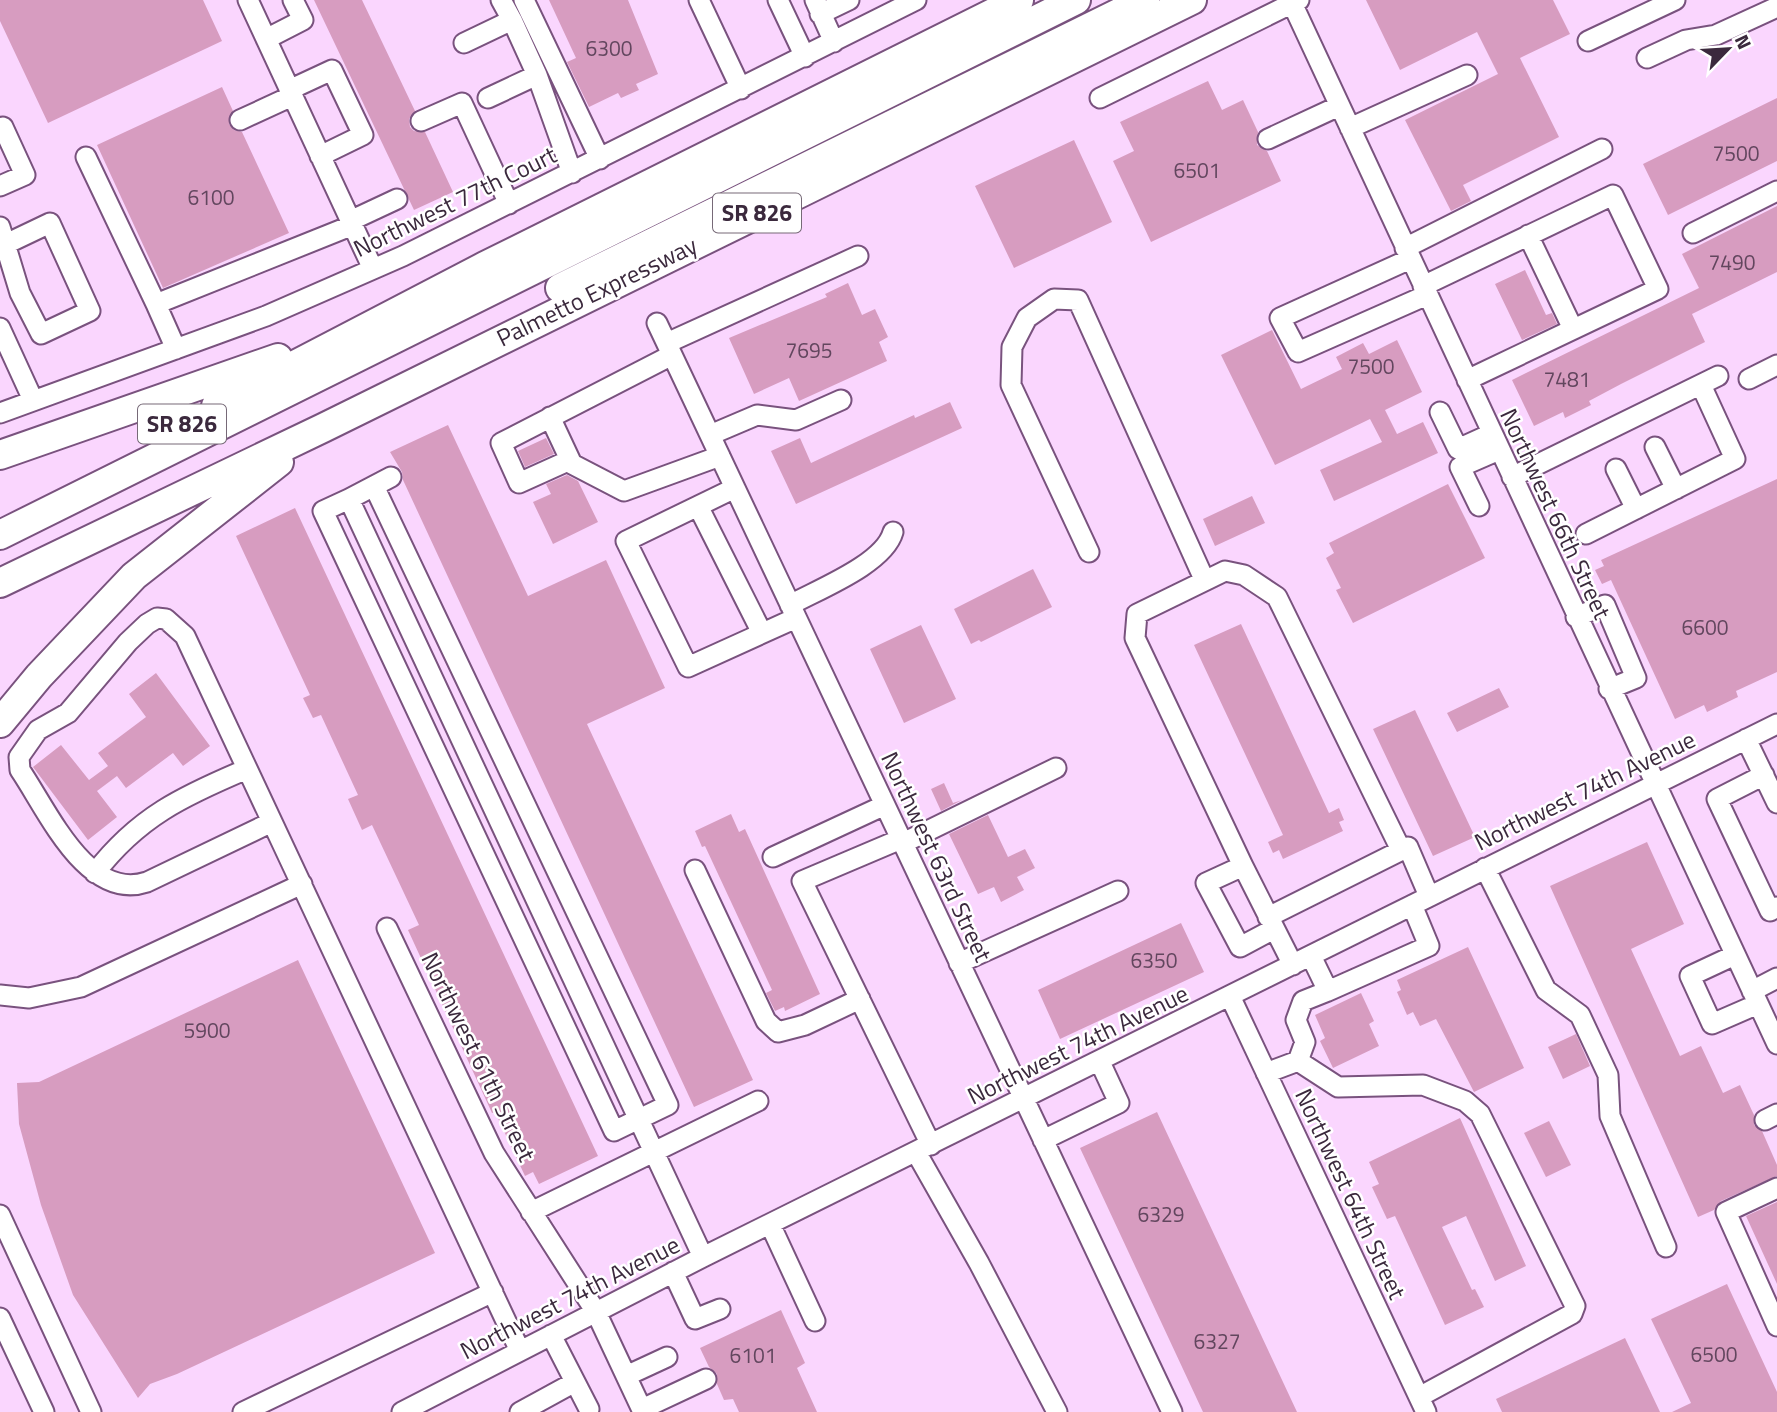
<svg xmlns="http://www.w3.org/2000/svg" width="1777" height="1412" font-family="'Titillium Web',sans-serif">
	<rect width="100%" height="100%" fill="#fad6fe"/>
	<path fill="#d79cc0" d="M0,0H203L222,41L48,123L0,21Z
		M314,0H362L415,111L409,119L410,127L414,131L425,132L453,192L414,210Z
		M549,0H628L658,74L636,84L639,90L621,98L618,93L589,107L567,62L576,58Z
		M1366,0H1553L1570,34L1520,58L1559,137L1463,185L1471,201L1451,211L1405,120L1498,74L1477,32L1400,70Z
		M1208,81L1222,110L1243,100L1258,132L1257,145L1267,151L1281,181L1151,242L1113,161L1134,151L1120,122Z
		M222,87L233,111L229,124L234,130L242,132L289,233L163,288L97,145Z
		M1777,98V161L1668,215L1643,164Z
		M1074,140L1112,222L1014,268L975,186Z
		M1777,206V272L1692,314L1705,342L1621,384L1589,401L1591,405L1565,418L1563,412L1534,426L1512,380L1699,288L1682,254Z
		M1525,270L1546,315L1552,313L1557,324L1522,340L1495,284Z
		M848,283L862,315L875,309L888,337L879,342L887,361L799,401L789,378L754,394L729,338L827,297L825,294Z
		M1272,330L1301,389L1342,369L1336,357L1363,343L1369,354L1397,340L1422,392L1385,410L1397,434L1423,422L1438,453L1334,501L1320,470L1382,442L1370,419L1275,465L1221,355Z
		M950,402L962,428L796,504L771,451L800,438L811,463L914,415L915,418Z
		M448,425L528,596L606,560L665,688L587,724L753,1080L694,1107L403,480L402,472L390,452Z
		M546,438L554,454L525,467L518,451Z
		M567,475L578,481L598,522L553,544L533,502L551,494L546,484Z
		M1777,479V672L1736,691L1738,697L1707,712L1704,705L1675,719L1611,580L1602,584L1595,570L1604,566L1601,560Z
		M1448,484L1485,558L1353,623L1336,590L1341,588L1326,558L1334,553L1329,543Z
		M1252,496L1265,523L1215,546L1203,519Z
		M295,508L598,1156L539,1184L533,1172L525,1176L495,1112L492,1113L408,930L419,925L372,825L362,830L348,799L358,795L321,715L313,718L303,698L310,695L236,536Z
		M1033,569L1052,607L981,642L979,640L971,644L954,609Z
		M1241,624L1329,813L1339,808L1344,820L1339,822L1343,831L1283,859L1279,850L1273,853L1268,842L1283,835L1194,645Z
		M921,625L956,699L904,723L870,649Z
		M156,673L210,746L183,766L173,753L126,788L117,776L97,791L117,817L88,840L33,767L61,745L89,780L108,766L98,753L146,717L129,694Z
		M1499,688L1509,707L1457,732L1447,713Z
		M1415,710L1475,837L1433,856L1373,729Z
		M944,783L953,803L962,800L941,811L931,789Z
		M731,814L739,832L745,829L820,994L785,1011L784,1007L775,1011L766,993L772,990L705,846L702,847L695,831Z
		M988,815L1008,857L1025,849L1035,868L1017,877L1024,890L1001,902L994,887L978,894L949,834Z
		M1647,842L1684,924L1631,949L1680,1056L1701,1046L1723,1093L1740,1085L1754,1115V1125L1762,1131L1777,1165V1176L1721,1201L1714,1210L1698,1217L1550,886Z
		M1181,923L1204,972L1060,1039L1038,990Z
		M1468,947L1524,1068L1474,1092L1436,1019L1420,1026L1413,1012L1407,1015L1397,992L1401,990L1397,980Z
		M298,960L435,1253L177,1374L150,1384L138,1398L73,1295L41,1205L19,1124L17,1083L39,1082Z
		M1361,993L1374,1021L1369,1024L1379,1046L1333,1068L1320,1041L1325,1038L1315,1015Z
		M1576,1034L1590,1066L1563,1079L1548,1047Z
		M1157,1112L1297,1412H1203L1080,1148Z
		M1460,1118L1526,1266L1495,1281L1466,1216L1442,1227L1472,1290L1475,1289L1484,1307L1445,1325L1395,1216L1387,1219L1372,1187L1379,1184L1369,1162Z
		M1549,1121L1571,1165L1546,1177L1524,1133Z
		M1777,1202V1284L1746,1216Z
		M1727,1284L1777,1392V1412H1672L1691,1403L1651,1319Z
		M781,1310L805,1363L797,1368L817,1412H739L733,1399L724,1400L717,1384V1374L709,1367L700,1348Z
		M1625,1338L1660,1412H1502L1496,1399Z"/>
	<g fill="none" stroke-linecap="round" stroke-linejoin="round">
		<defs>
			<path id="minor" d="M248,0L373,269
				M501,0L512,20
				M524,0L600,159
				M699,0L741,89
				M778,0L805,57
				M815,0L834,42
				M1292,3L1777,1044
				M820,14L849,0
				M266,39L303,20L293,0
				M1588,41L1675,0
				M464,43L512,20L537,75
				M1647,58L1686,40L1716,35L1777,7
				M289,90L332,70L363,135L320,156
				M488,98L537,75L572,173
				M1100,98L1299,0
				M240,120L292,96
				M421,121L462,103L509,204
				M1350,128L1467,75
				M0,129L3,127L25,175L0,186
				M1268,139L1339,106
				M86,157L156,304
				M350,221L397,199
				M0,227L20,293L41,334L90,311L50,223L6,244
				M1693,233L1777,191
				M1528,235L1573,329
				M1405,248L1602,149
				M1410,259L1280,318L1298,352L1427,295
				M1423,286L1613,195L1658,289L1467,380
				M657,323L1172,1412
				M0,328L33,400
				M667,343L858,256
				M176,349L156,304L353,225
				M1749,379L1777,365
				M1440,412L1458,449L1491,434
				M0,413L266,316L403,256L916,0
				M550,417L572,464L624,491L720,456
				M710,435L757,415L796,420L841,400
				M1655,447L1676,489
				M570,460L519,483L501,443L672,355
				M1616,469L1636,509
				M391,477L349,499L703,1257
				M1512,477L1718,376
				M735,488L626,541L688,667L796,618
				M349,499L323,511L614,1131L668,1105L374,486
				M698,506L762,633
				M1479,506L1460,467L1499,450
				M1586,534L1735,459L1701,385
				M1089,552L1011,385L1012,347L1027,318L1054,299L1078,300L1204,579
				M790,605C819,589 884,564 893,532
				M1576,617L1605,605L1636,678L1609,689
				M1746,739L1777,803
				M1764,775L1717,799L1770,911L1777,907
				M272,822L147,882C87,902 48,811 20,770L19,757L38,730L68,713L128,642L147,624L157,618L166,619L185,636L520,1351
				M901,839L802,881L931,1145
				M903,843L1056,768
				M773,857L885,805
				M1243,866L1135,638L1137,614L1225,571L1244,575L1277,597L1401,850
				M1485,868L1546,990L1580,1015L1608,1075L1610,1116L1666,1247
				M695,870L766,1021L778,1032L805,1025L860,999
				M95,873C138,817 183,796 247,769
				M1268,917L1408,847L1429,896
				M387,928L494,1153L596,1312L643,1412
				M1274,929L1240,947L1206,883L1243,866L1293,965
				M1735,955L1690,976L1712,1024L1758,1004
				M1311,956L1328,991L1429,946L1412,905
				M959,963L1118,891
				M1752,991L1777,978
				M0,995L29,998L81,987L302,884
				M1230,996L1426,1412
				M1298,1061L1338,1087L1423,1085L1465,1101L1480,1114L1575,1306L1572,1314L1419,1397
				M1266,1073L1298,1061L1305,1042L1296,1020L1303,1001L1328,991
				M1765,1120L1777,1114
				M1043,1140L1119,1103L1100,1062
				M916,1152L979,1263L1057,1412
				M1777,1188L1726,1212L1777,1326
				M531,1212L758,1101
				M0,1215L91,1412
				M770,1224L815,1321
				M673,1272L695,1319L720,1309
				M0,1318L44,1412
				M551,1335L589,1409
				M626,1376L667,1357
				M642,1409L706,1379
				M243,1412L493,1292
				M402,1412L703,1257L1777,724
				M520,1412L575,1382"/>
			<path id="highway" d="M560,288L1145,0
				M216,406L485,266L1019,0
				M0,455L278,358
				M0,535L1076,0
				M0,583L323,428L1192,0
				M0,723L39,676L134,576L279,462"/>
		</defs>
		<use href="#minor" stroke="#79527e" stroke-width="23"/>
		<use href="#highway" stroke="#79527e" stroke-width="32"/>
		<use href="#minor" stroke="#fff" stroke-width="19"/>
		<use href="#highway" stroke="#fff" stroke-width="28"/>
	</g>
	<g text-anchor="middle" stroke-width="5" stroke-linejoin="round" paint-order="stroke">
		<g font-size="21" fill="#62465e">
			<text x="609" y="56">6300</text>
			<text x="1736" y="161">7500</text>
			<text x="1197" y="178">6501</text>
			<text x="211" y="205">6100</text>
			<text x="1732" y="270">7490</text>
			<text x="809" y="358">7695</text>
			<text x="1371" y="374">7500</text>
			<text x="1567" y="387">7481</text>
			<text x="1705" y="635">6600</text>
			<text x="1154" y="968">6350</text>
			<text x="207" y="1038">5900</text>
			<text x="1161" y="1222">6329</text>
			<text x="1217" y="1349">6327</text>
			<text x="1714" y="1362">6500</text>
			<text x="753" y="1363">6101</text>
		</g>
		<g fill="#fff" stroke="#766977" stroke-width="2">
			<rect x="713" y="193.5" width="88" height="39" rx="5"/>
			<rect x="138" y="404.5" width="88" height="39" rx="5"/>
		</g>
		<g font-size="23" font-weight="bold" fill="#3b293d">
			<text x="757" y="221">SR 826</text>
			<text x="182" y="432">SR 826</text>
		</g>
		<g font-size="24" fill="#3b293d" stroke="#fff">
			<text transform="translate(455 202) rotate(-26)" y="8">Northwest 77th Court</text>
			<text transform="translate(597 292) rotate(-26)" y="8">Palmetto Expressway</text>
			<text transform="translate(1555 514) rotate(65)" y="8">Northwest 66th Street</text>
			<text transform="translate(1585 791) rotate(-26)" y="8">Northwest 74th Avenue</text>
			<text transform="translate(936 857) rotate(65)" y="8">Northwest 63rd Street</text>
			<text transform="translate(1078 1045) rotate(-26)" y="8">Northwest 74th Avenue</text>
			<text transform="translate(478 1057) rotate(64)" y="8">Northwest 61th Street</text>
			<text transform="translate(1350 1194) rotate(65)" y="8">Northwest 64th Street</text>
			<text transform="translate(570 1298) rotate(-27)" y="8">Northwest 74th Avenue</text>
		</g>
	</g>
	<g transform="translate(1728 49) rotate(65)" stroke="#ffffff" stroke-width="5" paint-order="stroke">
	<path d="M0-5L12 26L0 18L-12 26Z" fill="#3b293d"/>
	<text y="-10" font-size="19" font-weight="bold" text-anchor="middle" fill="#3b293d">N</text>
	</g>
</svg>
